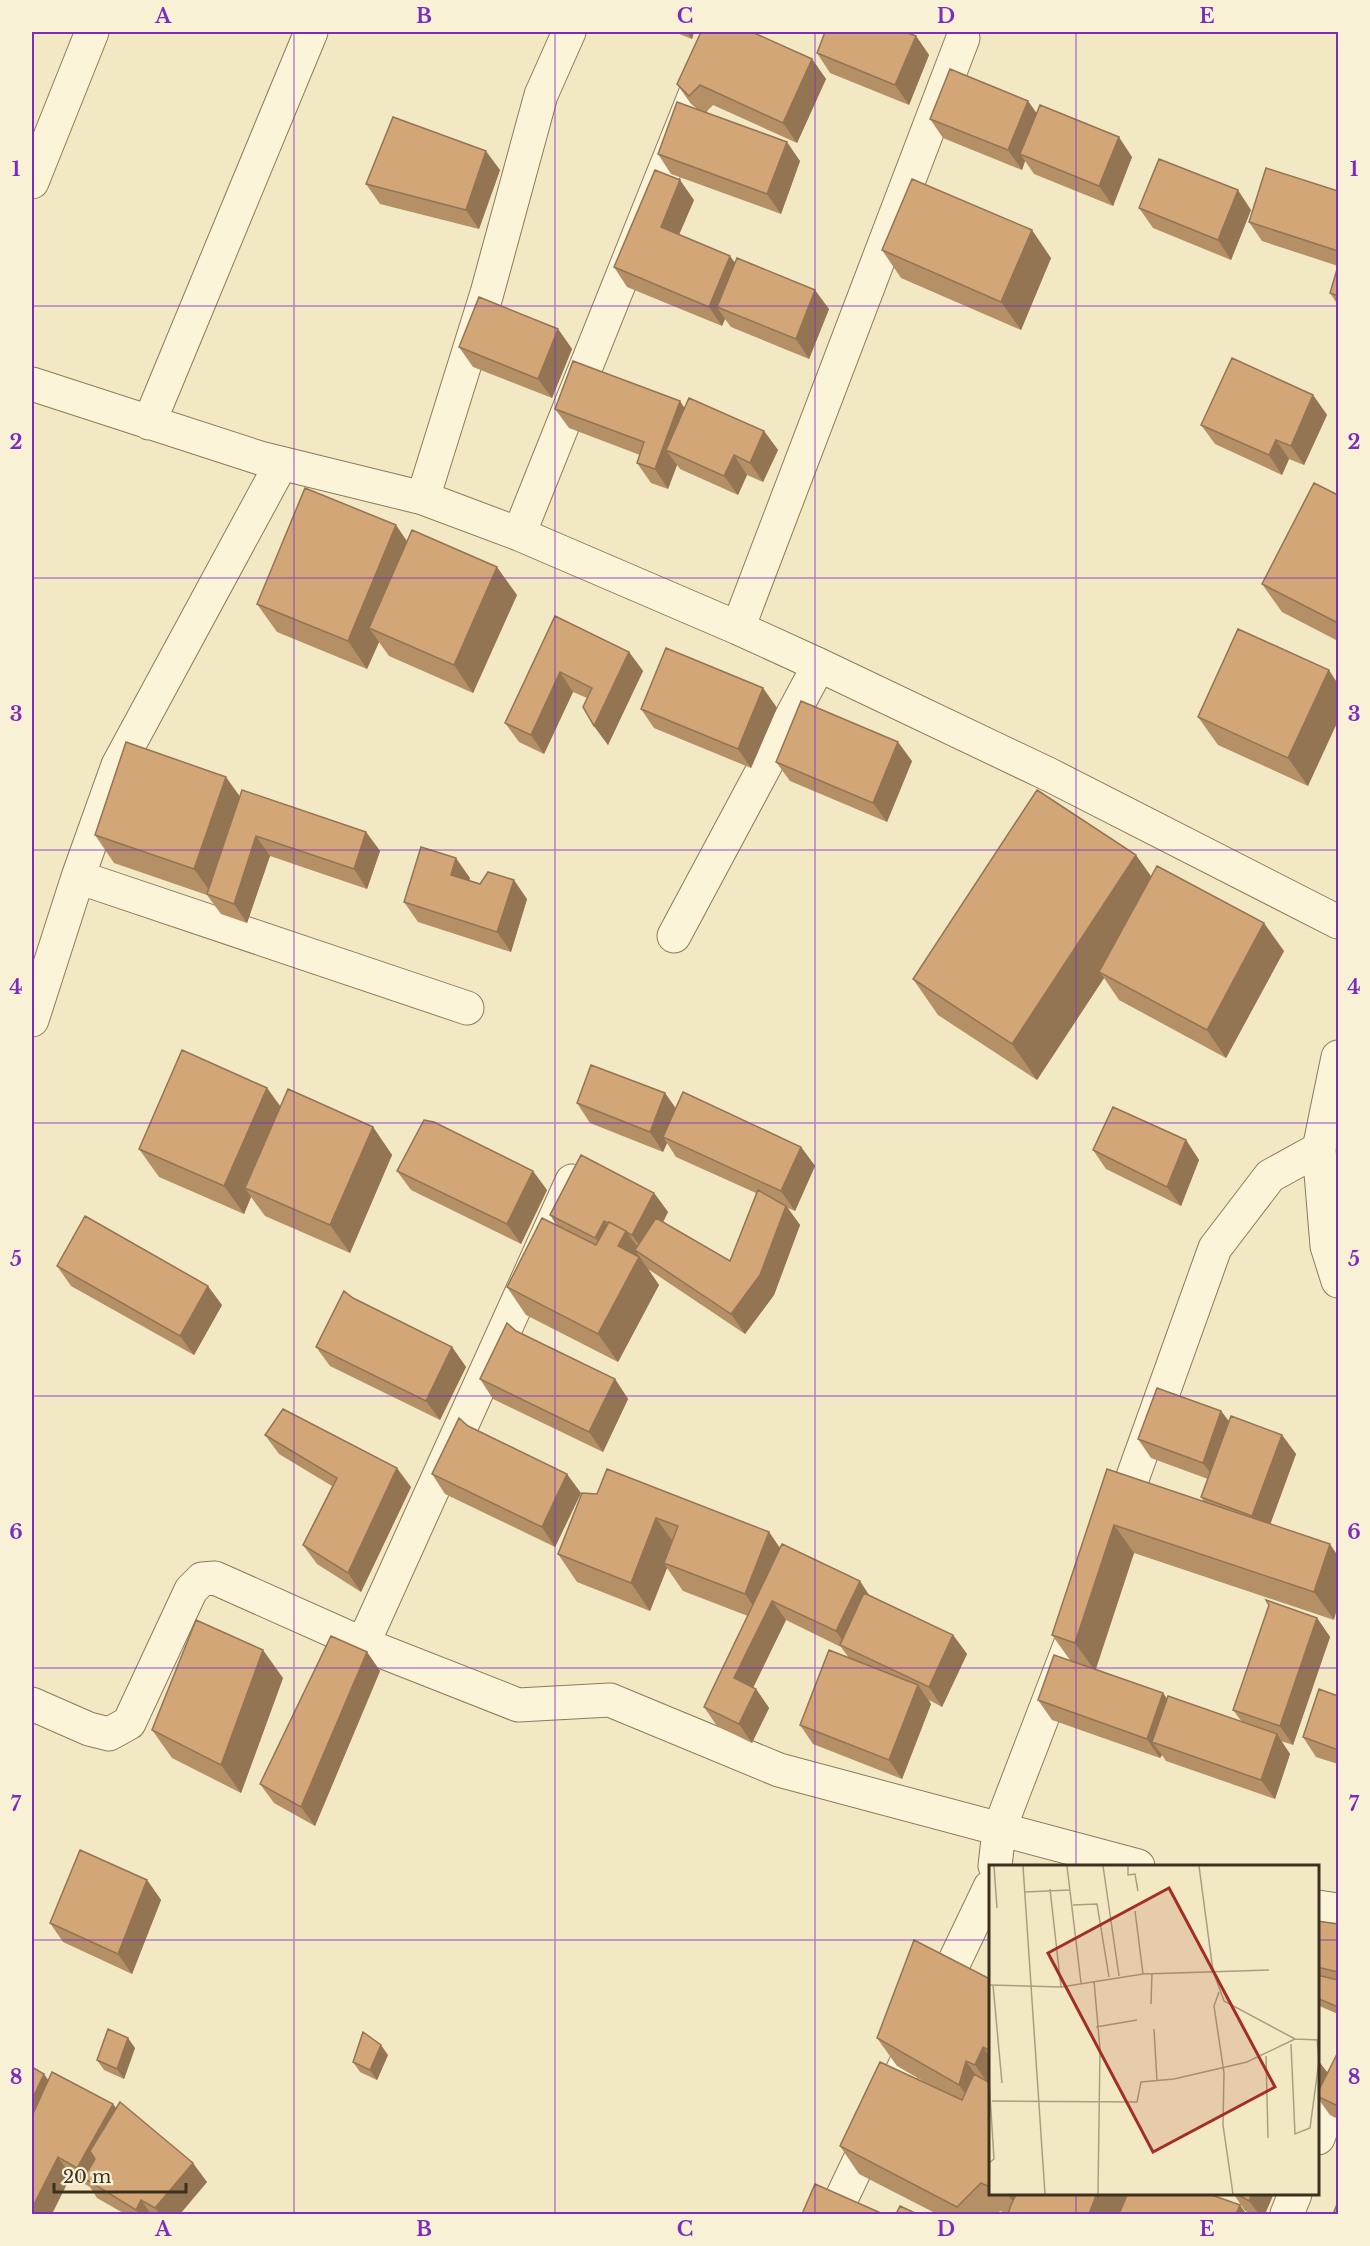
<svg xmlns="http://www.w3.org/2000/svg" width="1370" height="2246" font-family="'Libre Baskerville',serif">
	<rect width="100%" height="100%" fill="#f2e8c4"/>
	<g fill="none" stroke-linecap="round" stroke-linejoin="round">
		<defs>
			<path id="minor" d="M32,182L92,32
				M32,384L260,458L423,498L519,534L738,628L819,665L1050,775L1338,922
				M149,423L311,32
				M423,498L487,293L541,95L569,32
				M519,534L720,32
				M738,628L963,38
				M78,877L467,1008
				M674,936L819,665
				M32,1020L78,877L118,765L281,464
				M1338,1057L1319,1149L1327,1246L1338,1281
				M1117,1521L1215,1248L1270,1176L1319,1149
				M363,1644L572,1181
				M32,1704L89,1729L109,1734L129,1723L191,1590L202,1579L215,1578L363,1644L518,1705L610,1700L779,1770L1138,1866
				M995,1866L999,1830L1082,1614
				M1318,1907L1338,1910
				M1318,2138L1338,2086
				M834,2214L990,1887
				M1287,2214L1295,2194"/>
		</defs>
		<use href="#minor" stroke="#8e7a59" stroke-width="35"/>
		<use href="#minor" stroke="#fbf4d9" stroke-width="33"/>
	</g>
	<path fill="#b58f66" d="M674,32H694L692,39Z
		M916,36L929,55L909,105L830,73L817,53Z
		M812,59L826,79L797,143L713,105L706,112L800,161L781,214L671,174L658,154L696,108L691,104L677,84Z
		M1028,101L1037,114L1132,157L1113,206L1034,174L1025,161L1022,170L943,138L930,119Z
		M500,170L479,229L380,204L366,184Z
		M1338,191V266L1262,241L1249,222Z
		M694,200L679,235L829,309L809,359L731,327L725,319L722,326L627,287L614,267Z
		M1139,208L1251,210L1231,260L1153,228Z
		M882,250L1051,258L1021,330L901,278Z
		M1338,266V305L1330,293Z
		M558,329L572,349L552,398L473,367L459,347Z
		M1313,395L1327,415L1304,465L1289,459L1282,475L1215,444L1201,425Z
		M685,408L764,431L778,450L763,482L747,475L738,495L680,469L677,465L668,489L651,483L637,463L640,455L569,428L555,409Z
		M1338,495V641L1282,612L1262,584Z
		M407,541L517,595L473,693L389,656L379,642L367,669L277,632L257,604Z
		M555,616L629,652L643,671L608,745L594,726L587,698L573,692L544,754L519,742L505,723Z
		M1329,670L1308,786L1218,745L1198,717Z
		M763,688L777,708L751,768L654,728L641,709Z
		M912,761L887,822L790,781L776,762Z
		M240,797L366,832L380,851L367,889L270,856L247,923L221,914L207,895L114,863L95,835Z
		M1151,876L1284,951L1226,1058L1119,1000L1104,978L1037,1080L938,1015L913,979Z
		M470,878L469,880L527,899L511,952L418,922L404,902Z
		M267,1088L281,1107L373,1127L392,1155L350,1253L265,1216L251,1197L244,1214L159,1177L139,1149Z
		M665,1093L676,1109L801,1147L815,1166L795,1211L788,1208L800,1225L774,1295L745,1334L648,1269L644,1263L659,1285L618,1362L526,1315L507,1287L557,1226L550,1215L654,1193L668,1212L663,1222L730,1261L756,1193L676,1157L667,1143L663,1152L590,1123L577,1103Z
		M1186,1140L1199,1160L1181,1206L1106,1169L1093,1150Z
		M397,1171L547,1190L521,1244L411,1190Z
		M57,1266L222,1305L194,1355L71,1286Z
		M353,1298L452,1347L466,1367L440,1420L330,1366L316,1347Z
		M516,1331L615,1379L628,1399L603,1452L493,1399L480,1379Z
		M1221,1411L1229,1421L1282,1435L1296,1454L1270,1524L1334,1620L1134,1553L1096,1669L1163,1693L1167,1699L1242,1722L1233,1710L1317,1618L1330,1637L1293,1745L1281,1741L1290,1754L1275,1799L1166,1761L1162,1755L1160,1758L1052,1720L1038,1700L1070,1660L1052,1635L1107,1469L1204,1502L1201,1497L1208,1479L1151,1458L1138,1439Z
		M468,1426L581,1493L555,1547L445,1494L432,1474Z
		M265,1435L411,1487L361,1592L317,1564L303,1545L332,1486L279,1454Z
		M582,1493L769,1532L780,1549L870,1596L953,1635L967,1654L942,1707L929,1700L931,1704L902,1779L813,1744L800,1725L849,1658L841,1647L786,1620L753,1688L756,1689L769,1708L752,1743L717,1726L704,1707L748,1616L683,1591L667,1568L650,1611L577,1582L558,1554Z
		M367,1652L380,1671L315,1826L274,1803L260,1784Z
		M283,1678L241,1793L172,1758L152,1730Z
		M1338,1696V1764L1316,1757L1303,1737Z
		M147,1880L161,1900L132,1974L63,1942L50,1923Z
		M1317,1921L1338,1924V1980L1317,1975Z
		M1317,1975L1338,1980V2014L1317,2005Z
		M990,1979V2193H1127L1121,2211L1240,2205L1246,2214H1008L1000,2211L997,2214H937L859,2174L840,2146L928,2084L897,2066L877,2038Z
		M135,2048L124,2079L104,2070L97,2060Z
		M1338,2052V2119L1330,2115L1317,2097V2059L1327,2072L1320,2090Z
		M388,2055L377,2080L360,2072L353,2062Z
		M32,2067L44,2074L48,2080L113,2104L116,2108L207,2182L180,2214H125L97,2198L90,2187L71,2176L32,2214Z
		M1233,2193H1274L1265,2214H1252L1245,2211Z"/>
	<path fill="#937453" d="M687,32H694L692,39Z
		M916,36L929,55L909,105L895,85Z
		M812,59L826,79L797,143L783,123Z
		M1028,101L1042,121L1020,154L1025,161L1022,170L1008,150Z
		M1119,137L1132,157L1113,206L1099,186Z
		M787,142L800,161L781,214L767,194Z
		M486,151L500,170L479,229L466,210Z
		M680,180L694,200L674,246L661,227Z
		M1238,190L1251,210L1231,260L1218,240Z
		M1032,230L1051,258L1021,330L1001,302Z
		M730,256L744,275L717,307L725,319L722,326L709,307Z
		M815,290L829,309L809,359L796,339Z
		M558,329L572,349L552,398L538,379Z
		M1313,395L1327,415L1304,465L1291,446Z
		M680,401L693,421L666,450L677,465L668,489L655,469Z
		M764,431L778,450L763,482L750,463Z
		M1276,440L1289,459L1282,475L1269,455Z
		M734,455L747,475L738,495L724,476Z
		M396,525L415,553L369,628L379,642L367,669L348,641Z
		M497,567L517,595L473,693L454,665Z
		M629,652L643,671L608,745L594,726Z
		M1329,670L1338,684V721L1308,786L1288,758Z
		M560,672L573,692L544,754L531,735Z
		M763,688L777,708L751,768L738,749Z
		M898,742L912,761L887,822L873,803Z
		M226,777L246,805L214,897L194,869Z
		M366,832L380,851L367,889L354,869Z
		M256,836L270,856L247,923L234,904Z
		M1136,855L1161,890L1099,972L1104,978L1037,1080L1012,1044Z
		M456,858L470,878L465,894L451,875Z
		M514,880L527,899L511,952L497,932Z
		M1264,923L1284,951L1226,1058L1207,1030Z
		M267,1088L287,1116L245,1188L251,1197L244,1214L224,1186Z
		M665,1093L679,1113L663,1137L667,1143L663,1152L650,1132Z
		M373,1127L392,1155L350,1253L330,1225Z
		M1186,1140L1199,1160L1181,1206L1167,1187Z
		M801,1147L815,1166L795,1211L781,1191Z
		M533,1171L547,1190L521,1244L507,1224Z
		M654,1193L668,1212L646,1255L632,1235Z
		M786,1206L800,1225L774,1295L745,1334L731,1314Z
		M604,1221L618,1240L609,1257L595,1238Z
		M626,1231L644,1256L635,1250L659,1285L618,1362L598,1334L618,1246Z
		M208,1286L222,1305L194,1355L180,1336Z
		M452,1347L466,1367L440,1420L426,1401Z
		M615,1379L628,1399L603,1452L589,1432Z
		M1221,1411L1235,1430L1217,1482L1203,1463Z
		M1282,1435L1296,1454L1266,1536L1252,1516Z
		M397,1468L411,1487L361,1592L348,1573Z
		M567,1474L581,1493L555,1547L542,1527Z
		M656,1518L676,1546L664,1563L667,1568L650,1611L631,1583Z
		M1114,1525L1134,1553L1095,1671L1075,1643Z
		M769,1532L789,1561L773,1602L786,1620L748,1698L734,1678L763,1620L745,1594Z
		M1330,1544L1338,1556V1605L1334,1620L1314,1592Z
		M860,1581L873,1601L848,1649L836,1631Z
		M1317,1618L1330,1637L1293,1745L1280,1726Z
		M953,1635L967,1654L942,1707L929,1687Z
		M263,1650L283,1678L241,1793L221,1765Z
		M367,1652L380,1671L315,1826L301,1807Z
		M918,1685L931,1704L902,1779L889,1760Z
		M756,1689L769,1708L752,1743L739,1724Z
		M1163,1693L1176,1712L1152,1742L1162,1755L1160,1758L1147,1739Z
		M1277,1734L1290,1754L1275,1799L1261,1780Z
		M147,1880L161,1900L132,1974L118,1954Z
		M128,2038L135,2048L124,2079L117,2069Z
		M381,2045L388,2055L377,2080L370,2070Z
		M983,2047L990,2057V2086L975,2065Z
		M1317,2059L1327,2072L1317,2095Z
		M966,2061L986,2090L979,2113L959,2085Z
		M44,2074L57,2093L44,2122L32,2104V2100Z
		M113,2104L127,2123L85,2179L77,2168Z
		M58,2157L71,2176L52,2214H32V2208Z
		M193,2163L207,2182L180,2214H160L155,2208Z
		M1010,2193H1043L1022,2214L1009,2196Z
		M1097,2193H1127L1119,2214H1089Z
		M1252,2193H1274L1265,2214H1259L1249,2201Z
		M141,2200L151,2214H139L136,2210Z
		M1240,2205L1246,2214H1236Z"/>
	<path fill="#d2a677" stroke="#937453" stroke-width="1.5" d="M701,32H752L812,59L783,123L700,85L689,96L677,84Z
		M825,32H905L916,36L895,85L817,53Z
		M950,69L1028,101L1008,150L930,119Z
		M677,102L787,142L767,194L658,154Z
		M1040,105L1119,137L1099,186L1020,154Z
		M393,117L486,151L466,210L366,184Z
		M1159,159L1238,190L1218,240L1139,208Z
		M1266,168L1338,191V251L1249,222Z
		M655,170L680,180L661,227L730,256L709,307L614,267Z
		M912,179L1032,230L1001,302L882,250Z
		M737,258L815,290L796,339L717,307Z
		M1338,266V296L1330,293Z
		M479,297L558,329L538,379L459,347Z
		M1232,358L1313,395L1291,446L1276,440L1269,455L1201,425Z
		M573,361L680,401L655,469L637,463L644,442L555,409Z
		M689,398L764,431L750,463L734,455L724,476L666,450Z
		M1314,483L1338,495V623L1262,584Z
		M305,488L396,525L348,641L257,604Z
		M412,530L497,567L454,665L369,628Z
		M555,616L629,652L594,726L583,707L592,688L560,672L531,735L505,723Z
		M1238,629L1329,670L1288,758L1198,717Z
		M666,648L763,688L738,749L641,709Z
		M801,701L898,742L873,803L776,762Z
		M126,742L226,777L194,869L95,835Z
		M242,790L366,832L354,869L256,836L234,904L207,894Z
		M1037,790L1136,855L1012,1044L913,979Z
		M421,847L456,858L451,875L480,884L488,872L514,880L497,932L404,902Z
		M1157,866L1264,923L1207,1030L1099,972Z
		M182,1050L267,1088L224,1186L139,1149Z
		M591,1065L665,1093L650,1132L577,1103Z
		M288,1089L373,1127L330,1225L245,1188Z
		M683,1092L801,1147L781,1191L663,1137Z
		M1113,1107L1186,1140L1167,1187L1093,1150Z
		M424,1120L434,1122L533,1171L507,1224L397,1171Z
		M581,1155L654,1193L632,1235L628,1233L626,1231L609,1222L608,1223L604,1221L595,1238L550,1215Z
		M758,1190L786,1206L760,1275L731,1314L635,1250L656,1218L730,1261Z
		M85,1216L208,1286L180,1336L57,1266Z
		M542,1218L596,1245L609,1222L626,1231L618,1246L639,1257L598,1334L507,1287Z
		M344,1291L353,1298L452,1347L426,1401L316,1347Z
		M507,1323L516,1331L615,1379L589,1432L480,1379Z
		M1157,1388L1221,1411L1203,1463L1138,1439Z
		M283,1409L397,1468L348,1573L303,1545L337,1478L265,1435Z
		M1231,1416L1282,1435L1252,1516L1201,1497Z
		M459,1418L468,1426L567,1474L542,1527L432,1474Z
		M607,1469L769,1532L745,1594L664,1563L678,1526L656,1518L631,1583L558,1554L582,1493L597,1494Z
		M1107,1469L1330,1544L1314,1592L1114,1525L1075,1643L1052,1635Z
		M782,1544L860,1581L836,1631L772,1601L734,1678L756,1689L739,1724L704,1707Z
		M864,1593L953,1635L929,1687L840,1645Z
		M1266,1600L1317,1618L1280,1726L1233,1710L1269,1605Z
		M196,1620L263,1650L221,1765L152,1730Z
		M331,1636L367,1652L301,1807L260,1784Z
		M829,1650L918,1685L889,1760L800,1725Z
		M1054,1655L1163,1693L1147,1739L1038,1700Z
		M1319,1689L1338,1696V1750L1303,1737Z
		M1168,1696L1277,1734L1261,1780L1152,1742Z
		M80,1850L147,1880L118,1954L50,1923Z
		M1317,1921L1338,1924V1972L1317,1967Z
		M914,1940L990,1979V2051L983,2047L975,2065L966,2061L959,2085L877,2038Z
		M1317,1975L1338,1980V2007L1317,1998Z
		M108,2029L128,2038L117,2069L97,2060Z
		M363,2032L381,2045L370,2070L353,2062Z
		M1338,2052V2106L1317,2096V2094Z
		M880,2062L962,2100L974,2074L990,2083V2187L981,2183L957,2207L840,2146Z
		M32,2067L44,2074L32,2100Z
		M52,2072L113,2104L77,2168L58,2157L32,2208V2116Z
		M120,2102L193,2163L155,2208L141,2200L136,2210L84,2178L95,2159L90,2151Z
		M815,2184L883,2214H802Z
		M1017,2193H1097L1089,2214H1008L1011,2205Z
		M1128,2193H1206L1240,2205L1236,2214H1119Z
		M1235,2193H1252L1249,2201Z
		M1338,2202V2214H1333Z
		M900,2206L917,2214H896Z"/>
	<path fill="none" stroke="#7b2cbf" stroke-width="1.5" stroke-opacity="0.55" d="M294,32V2214M555,32V2214M815,32V2214M1076,32V1866M32,306H1338M32,578H1338M32,850H1338M32,1123H1338M32,1396H1338M32,1668H1338M32,1940H990M1318,1940H1338M1076,2194V2214"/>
	<g transform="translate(989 1865)">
		<rect width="330" height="330" fill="#f2e8c4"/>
		<path fill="none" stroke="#aa9e82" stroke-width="1.5" d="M5,1L8,43M34,1L56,329M78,1L92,118M114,1L130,111M139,1V10L146,9L149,26M210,1L224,106L235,136L306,174L330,175M61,24L72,122M36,27L80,25M84,40L108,39L120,112M146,46L154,109M105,116L111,184L109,329M0,120L72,122L154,109L280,105M4,120L13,218M230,127L225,141L235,208L234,260L244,329M162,139L163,108M107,162L148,155M165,164L168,216M302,179L306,269L321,263L330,196L328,174M277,191L279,273M0,215L5,294L0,298M3,236L148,237L152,217L185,214L258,197L306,174"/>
		<path fill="#a22f24" fill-opacity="0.15" stroke="#a22f24" stroke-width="3" d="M180,23L286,222L164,287L59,88Z"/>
		<rect width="330" height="330" fill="none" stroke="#3d301e" stroke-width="3"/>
	</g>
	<rect width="1370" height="2246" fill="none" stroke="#f8f1d5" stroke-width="66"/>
	<path d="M54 2183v9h132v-9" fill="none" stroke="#3d301e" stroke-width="3"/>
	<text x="63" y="2183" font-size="18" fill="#3d301e" stroke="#f8f1d5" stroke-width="4.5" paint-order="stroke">20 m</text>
	<rect x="33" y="33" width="1304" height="2180" fill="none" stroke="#7b2cbf" stroke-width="2"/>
	<g font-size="20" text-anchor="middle" font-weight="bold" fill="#7b2cbf">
		<text x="163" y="23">A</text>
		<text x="424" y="23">B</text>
		<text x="685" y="23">C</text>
		<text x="946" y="23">D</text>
		<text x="1207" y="23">E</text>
		<text x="16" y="176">1</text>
		<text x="1354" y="176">1</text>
		<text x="16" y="449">2</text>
		<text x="1354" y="449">2</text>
		<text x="16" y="721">3</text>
		<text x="1354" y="721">3</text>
		<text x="16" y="994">4</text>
		<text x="1354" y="994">4</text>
		<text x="16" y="1266">5</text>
		<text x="1354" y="1266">5</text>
		<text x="16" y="1539">6</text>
		<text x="1354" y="1539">6</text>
		<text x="16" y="1811">7</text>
		<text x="1354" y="1811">7</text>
		<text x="16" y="2084">8</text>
		<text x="1354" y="2084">8</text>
		<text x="163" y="2236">A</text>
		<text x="424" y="2236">B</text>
		<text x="685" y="2236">C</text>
		<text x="946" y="2236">D</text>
		<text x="1207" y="2236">E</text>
	</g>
</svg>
